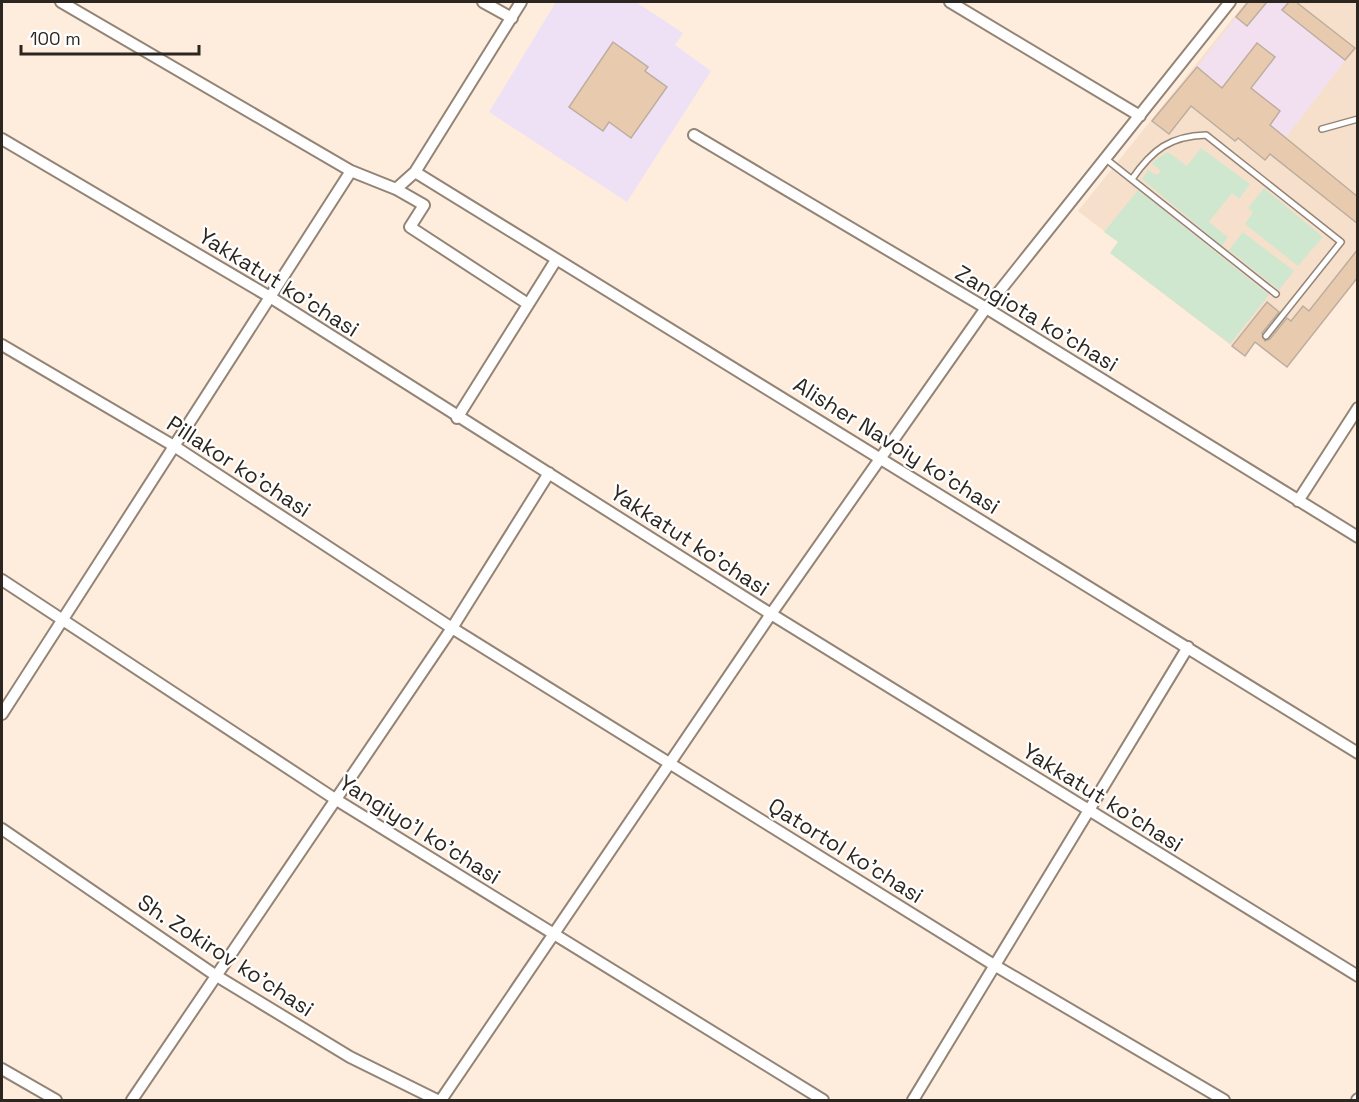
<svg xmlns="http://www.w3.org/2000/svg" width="1359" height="1102" font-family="'Space Grotesk',sans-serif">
	<rect width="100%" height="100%" fill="#feeddd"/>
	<path fill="#f7e0cb" d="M1246,2H1357V277L1287,367L1255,343L1245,356L1110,253L1118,242L1078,211Z"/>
	<path fill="#f2e0f1" d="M1248,2H1296L1355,48L1286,137L1197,67Z"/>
	<path fill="#eee1f5" d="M556,2H636L683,33L675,45L711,71L627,202L489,112Z"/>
	<path fill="#cfe7cf" d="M1201,148L1250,184L1239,199L1232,193L1209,222L1228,237L1222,246L1142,179L1148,170L1157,175L1161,171L1151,163L1168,152L1187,166Z
		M1264,188L1323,237L1298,266L1245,224L1253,212L1248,208Z
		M1138,190L1269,295L1230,344L1110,253L1118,242L1104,232Z
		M1243,232L1294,271L1279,290L1229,250Z"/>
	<path fill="#e8cbae" stroke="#bdad9e" stroke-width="1.5" d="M1248,2H1267L1247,26L1236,17Z
		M1289,2H1296L1355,48L1345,60L1282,10Z
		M613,42L648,67L645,71L667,87L631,138L609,122L603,131L569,107Z
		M1257,43L1275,57L1251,88L1280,111L1270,125L1358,197V224L1270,154L1265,160L1238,138L1235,141L1191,106L1169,134L1152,121L1197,67L1222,88Z
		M1358,249V277L1287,367L1255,342L1245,356L1232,346L1267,302L1279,312L1262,333L1265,341L1270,339L1287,318L1291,321L1303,306L1309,311Z"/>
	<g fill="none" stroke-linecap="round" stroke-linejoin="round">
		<defs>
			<path id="lane" d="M1322,129L1358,119
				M1106,159L1276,294
				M1132,179C1152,150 1170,136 1206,135L1341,242L1266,336"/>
			<path id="street" d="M61,2L351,171L396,189L424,205L410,227L528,304
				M483,2L512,18
				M950,2L1140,116
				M694,135L986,308L1358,537
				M2,139L270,297L771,614L1358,976
				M415,172L1358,753
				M396,189L415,172L521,2
				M2,345L174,446L452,628L994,965L1224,1100
				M457,418L556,260
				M1298,501L1358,408
				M2,580L335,799L823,1100
				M2,714L351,171
				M2,829L215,975L350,1057L437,1100
				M2,1069L56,1100
				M132,1100L452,628L549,473
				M441,1100L771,614L986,308L1230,2
				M913,1100L1188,647
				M1357,1100L1358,1099"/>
		</defs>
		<use href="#lane" stroke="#938476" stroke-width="8"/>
		<use href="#street" stroke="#938476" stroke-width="14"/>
		<use href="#lane" stroke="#fff" stroke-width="5"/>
		<use href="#street" stroke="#fff" stroke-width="10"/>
	</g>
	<g text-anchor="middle" stroke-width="4.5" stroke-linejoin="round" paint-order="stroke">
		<g font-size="22" fill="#2c2620" stroke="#fff">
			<text transform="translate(279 282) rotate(32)" y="8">Yakkatut ko'chasi</text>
			<text transform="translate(1037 318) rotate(31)" y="8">Zangiota ko'chasi</text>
			<text transform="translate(897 445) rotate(32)" y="8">Alisher Navoiy ko'chasi</text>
			<text transform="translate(239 466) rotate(33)" y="8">Pillakor ko'chasi</text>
			<text transform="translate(690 540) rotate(33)" y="8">Yakkatut ko'chasi</text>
			<text transform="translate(1103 797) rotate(32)" y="8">Yakkatut ko'chasi</text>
			<text transform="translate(420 829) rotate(32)" y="8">Yangiyo'l ko'chasi</text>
			<text transform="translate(846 850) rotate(32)" y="8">Qatortol ko'chasi</text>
			<text transform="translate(226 955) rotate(33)" y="8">Sh. Zokirov ko'chasi</text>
		</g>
	</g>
	<rect width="1359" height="1102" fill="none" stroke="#2c2620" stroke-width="6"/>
	<path d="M21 45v9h178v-9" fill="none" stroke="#2c2620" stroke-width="3"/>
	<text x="30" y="45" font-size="18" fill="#2c2620" stroke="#ffffff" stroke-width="4.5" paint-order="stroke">100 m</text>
</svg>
